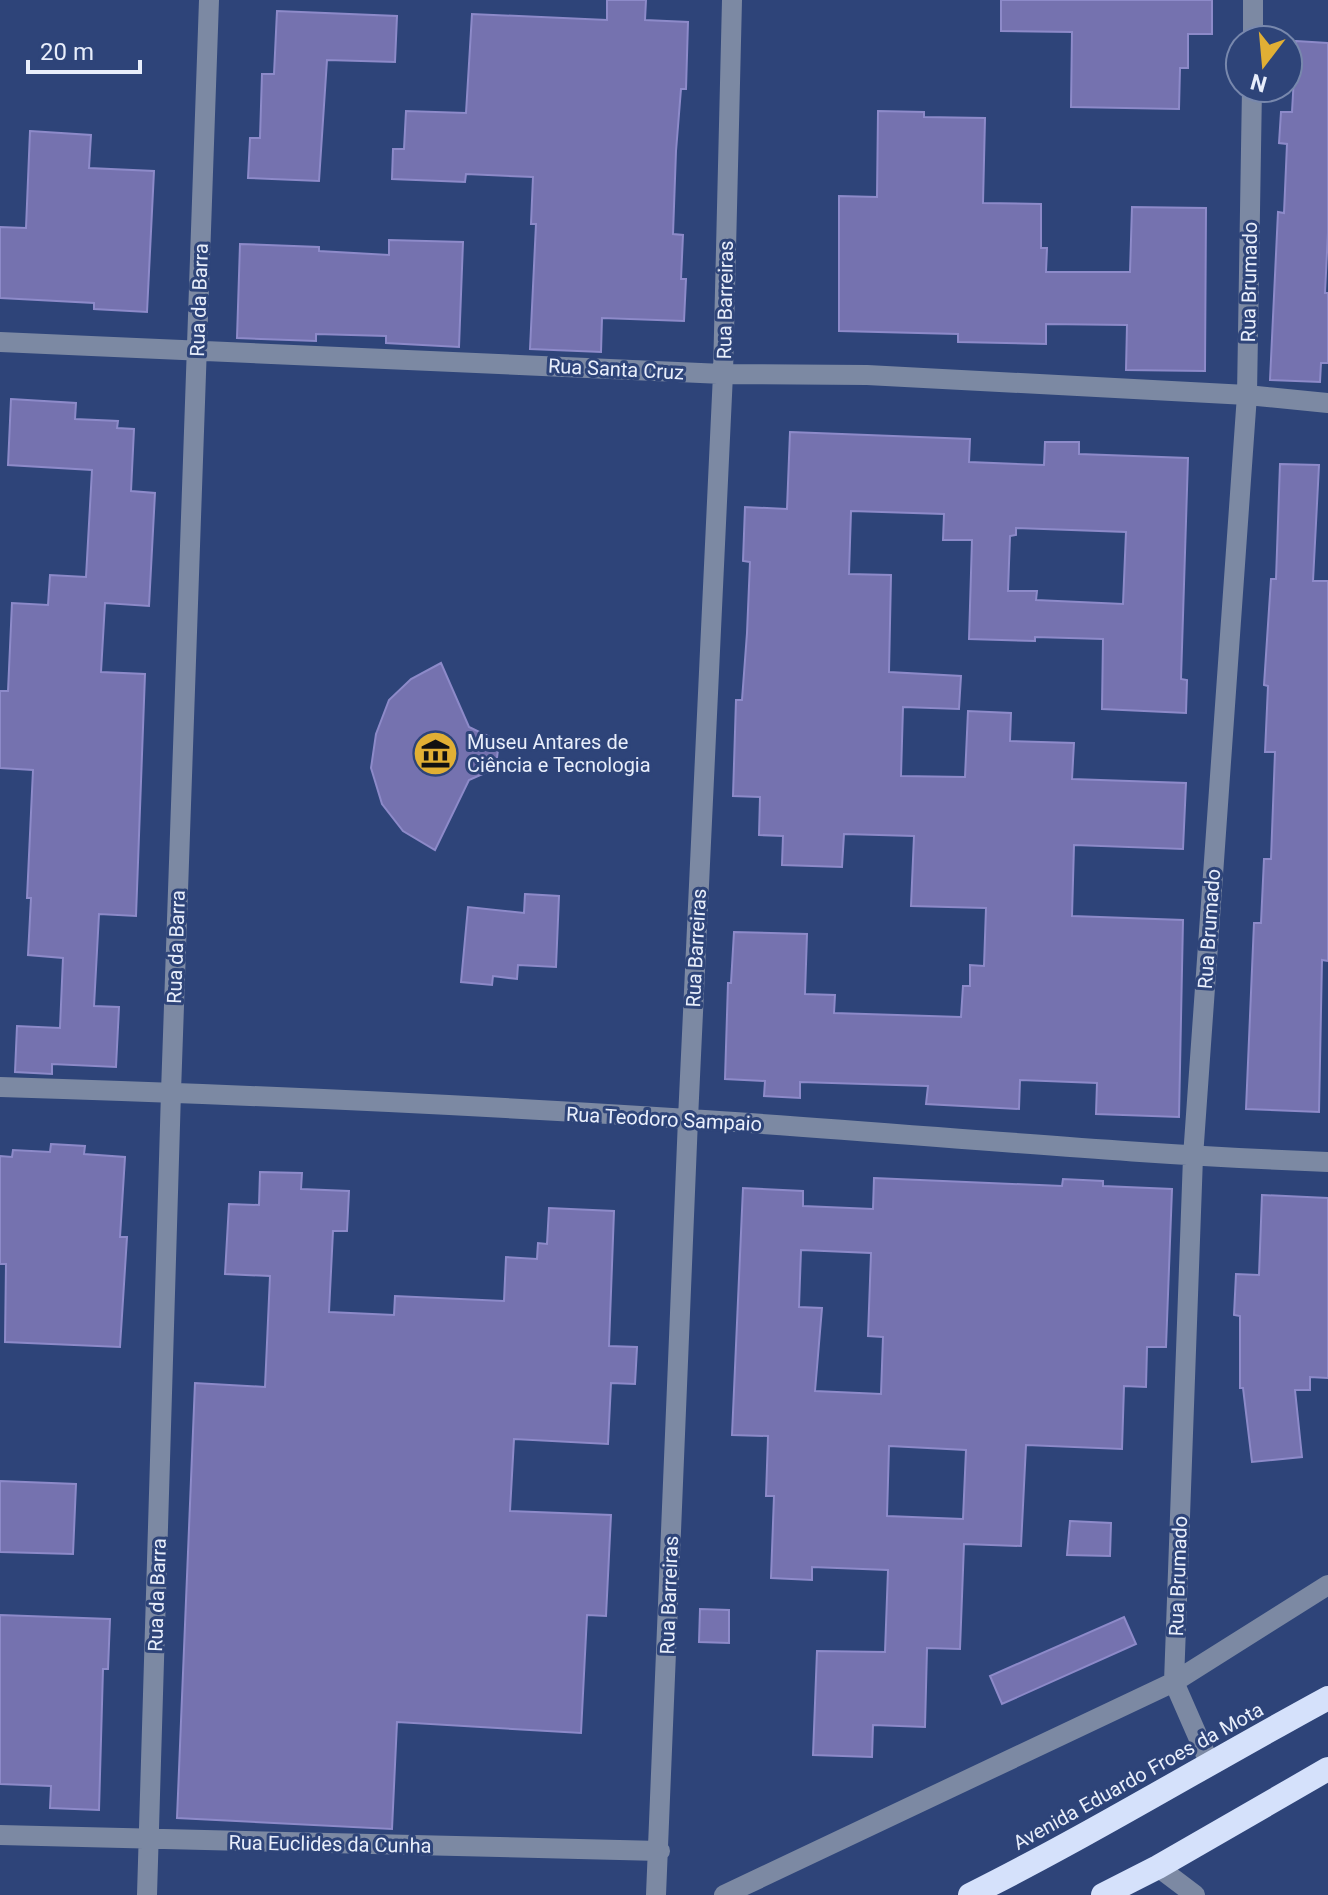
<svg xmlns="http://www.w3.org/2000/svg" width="1328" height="1895" font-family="Roboto,sans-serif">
	<rect width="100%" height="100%" fill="#2e4479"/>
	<path fill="#7572af" stroke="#8d8ac9" stroke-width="2" fill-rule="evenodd" d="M607,0H646L645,20L688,22L686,89H681L676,151L673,234L683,235L681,279H686L684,321L602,318L601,352L530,349L536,224H531L533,177L466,174L465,182L392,179L393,149H404L406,111L466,113L472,14L607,20Z
		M1001,0H1212V34H1188V68H1180L1179,109L1071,107L1072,32L1001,31Z
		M277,11L397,16L395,62L327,60L319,181L248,178L250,138H260L262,74H274Z
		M1296,41L1328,43V232L1325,293H1328V363H1321L1320,382L1270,380L1278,212L1284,213L1287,144L1279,143L1281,112H1292Z
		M878,111L924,112V117L985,118L983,203L1041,204V248H1047L1046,272H1130L1132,207L1206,208L1205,371L1126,370L1127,325L1046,324V344L958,342V334L839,331V196L877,197Z
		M30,131L91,135L89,168L154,171L147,312L94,309V303L0,298V227L26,228Z
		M389,240L463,242L459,347L386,343V336L316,334V341L237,338L240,244L319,247V251L389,255Z
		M11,399L76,403L75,419L118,421L117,428L134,429L131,491L155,493L149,606L105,603L101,672L145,674L136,916L99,914L94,1006L119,1007L116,1067L52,1064V1074L15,1072L17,1026L60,1028L63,958L28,955L31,898H27L33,770L0,768V691H8L12,603L48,605L50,575L86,577L92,470L8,465Z
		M790,432L970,439L969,462L1044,465L1045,442H1079V454L1188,458L1181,679L1187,680L1186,713L1102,709L1103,639L1035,637V641L969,639L972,540H943L944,514L851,511L849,574L891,575L889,672L961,676L959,709L903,707L901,776L965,777L968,711L1011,713L1010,741L1074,743L1072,779L1186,783L1183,849L1074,845L1072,916L1183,920L1179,1117L1096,1114L1097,1083L1020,1080L1019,1109L926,1104L928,1086L800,1082V1098L764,1096L765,1081L725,1079L728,983H731L734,932L807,934L805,994L835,995L834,1013L961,1017L963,986H970V965L984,966L986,908L911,906L914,836L844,834L842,867L782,865L783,836L759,835L760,797L733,796L736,700H742L747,633L750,562L743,561L745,507L787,509ZM1016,528L1126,532L1123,604L1036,600L1037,591H1008L1010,536L1016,535Z
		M1280,464L1319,465L1313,581H1328V961L1322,960L1319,1112L1246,1109L1254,923H1261L1264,859H1271L1275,752H1265L1268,686L1264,685L1271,579H1276Z
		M441,663L469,727L492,738L498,750L496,765L492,770L469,780L435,850L403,831L382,804L371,768L376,734L389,700L411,679Z
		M525,894L559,896L556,967L518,965L517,979L493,976L492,985L461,982L468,907L524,913Z
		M51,1144L85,1146L84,1154L125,1157L120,1237H127L120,1347L5,1342L6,1264H0V1156L12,1157L13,1150L50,1152Z
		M260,1172L302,1173L301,1189L349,1191L347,1231H333L329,1312L394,1315L395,1296L504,1301L506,1257L537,1259L538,1243L547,1244L549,1208L614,1211L609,1346L637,1347L635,1384L611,1383L608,1444L514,1439L510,1511L611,1515L606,1616L587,1615L581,1733L397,1722L392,1829L177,1818L195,1383L265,1387L270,1276L225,1274L229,1204L259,1205Z
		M874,1178L1062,1186L1063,1179L1103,1181V1186L1172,1189L1166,1347H1147L1146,1387L1124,1386L1122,1449L1026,1445L1021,1546L964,1544L960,1649L927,1648L925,1727L873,1725L872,1757L813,1755L817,1651L885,1652L888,1570L812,1567V1580L771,1578L774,1496H766L768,1436L732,1435L743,1188L803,1191V1206L873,1209ZM801,1250L871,1253L868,1336L883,1337L881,1394L815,1391L822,1308L799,1307ZM889,1446L966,1450L963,1519L887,1516Z
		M1262,1195L1328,1198V1378L1310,1377V1390H1295L1302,1457L1252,1462L1243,1388H1240V1316L1234,1315L1236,1274L1259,1275Z
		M0,1481L76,1484L73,1554L0,1552Z
		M1070,1521L1111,1523L1110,1556L1067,1555Z
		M700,1609L729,1610V1643L699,1642Z
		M0,1615L110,1619L108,1669H103L99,1810L50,1808L51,1786L0,1784Z
		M1124,1617L1136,1644L1002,1704L990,1676Z"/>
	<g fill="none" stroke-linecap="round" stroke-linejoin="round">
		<path stroke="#7c89a3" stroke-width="20" d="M1253,40V0
			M0,342L723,374L867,375L1247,395L1328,403
			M0,1087C229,1094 459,1104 688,1119C901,1132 1114,1154 1328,1162
			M1209,1762L1174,1682L1193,1157L1247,395L1252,88
			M0,1835L660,1851
			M1158,1867L1195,1895
			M147,1895L171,1092L209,0
			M656,1895L688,1119L723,374L732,0
			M724,1895L1174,1682L1328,1585"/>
		<path stroke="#d5e1fb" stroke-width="24" d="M970,1895C1092,1834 1208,1763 1328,1698
			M1103,1895L1158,1867L1328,1769"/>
	</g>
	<defs>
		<symbol id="museum-disc" viewBox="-11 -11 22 22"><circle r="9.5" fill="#e1af34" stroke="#2e4479"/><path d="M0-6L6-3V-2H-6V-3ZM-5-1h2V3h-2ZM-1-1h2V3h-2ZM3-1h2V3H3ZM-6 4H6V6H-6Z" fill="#111"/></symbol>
	</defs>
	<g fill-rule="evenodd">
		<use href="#museum-disc" x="410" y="728" width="51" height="51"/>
	</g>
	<g text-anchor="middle" stroke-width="6" stroke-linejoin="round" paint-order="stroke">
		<g font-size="20" fill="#e8eefb" stroke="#2e4479">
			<text transform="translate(1249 282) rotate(-89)" y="7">Rua Brumado</text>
			<text transform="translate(199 300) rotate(-88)" y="7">Rua da Barra</text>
			<text transform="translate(725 300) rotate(-89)" y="7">Rua Barreiras</text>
			<text transform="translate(616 369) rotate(3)" y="7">Rua Santa Cruz</text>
			<text transform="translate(1209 929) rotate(-86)" y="7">Rua Brumado</text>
			<text transform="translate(176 947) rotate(-88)" y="7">Rua da Barra</text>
			<text transform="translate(696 948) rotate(-87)" y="7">Rua Barreiras</text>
			<text transform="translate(664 1119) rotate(3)" y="7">Rua Teodoro Sampaio</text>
			<text transform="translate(1178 1576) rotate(-88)" y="7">Rua Brumado</text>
			<text transform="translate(157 1595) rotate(-88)" y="7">Rua da Barra</text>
			<text transform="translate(669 1595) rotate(-88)" y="7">Rua Barreiras</text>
			<text transform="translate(1138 1776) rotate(-29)" y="7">Avenida Eduardo Froes da Mota</text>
			<text transform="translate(330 1844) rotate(1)" y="7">Rua Euclides da Cunha</text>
		</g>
		<g font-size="20" fill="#e8eefb" stroke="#2e4479" text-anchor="start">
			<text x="467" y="749">Museu Antares de<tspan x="467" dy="23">Ciência e Tecnologia</tspan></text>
		</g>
	</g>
	<g transform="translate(1264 64) rotate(196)"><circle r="38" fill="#2e4479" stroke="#7888ad" stroke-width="2"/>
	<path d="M0-6L14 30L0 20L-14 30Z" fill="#e1af34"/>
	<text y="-12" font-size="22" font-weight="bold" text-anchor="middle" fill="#e8eefb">N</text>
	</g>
	<path d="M28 60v12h112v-12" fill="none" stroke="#e8eefb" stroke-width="4"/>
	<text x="40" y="60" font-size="24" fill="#e8eefb" stroke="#2e4479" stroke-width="6" paint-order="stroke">20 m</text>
</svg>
